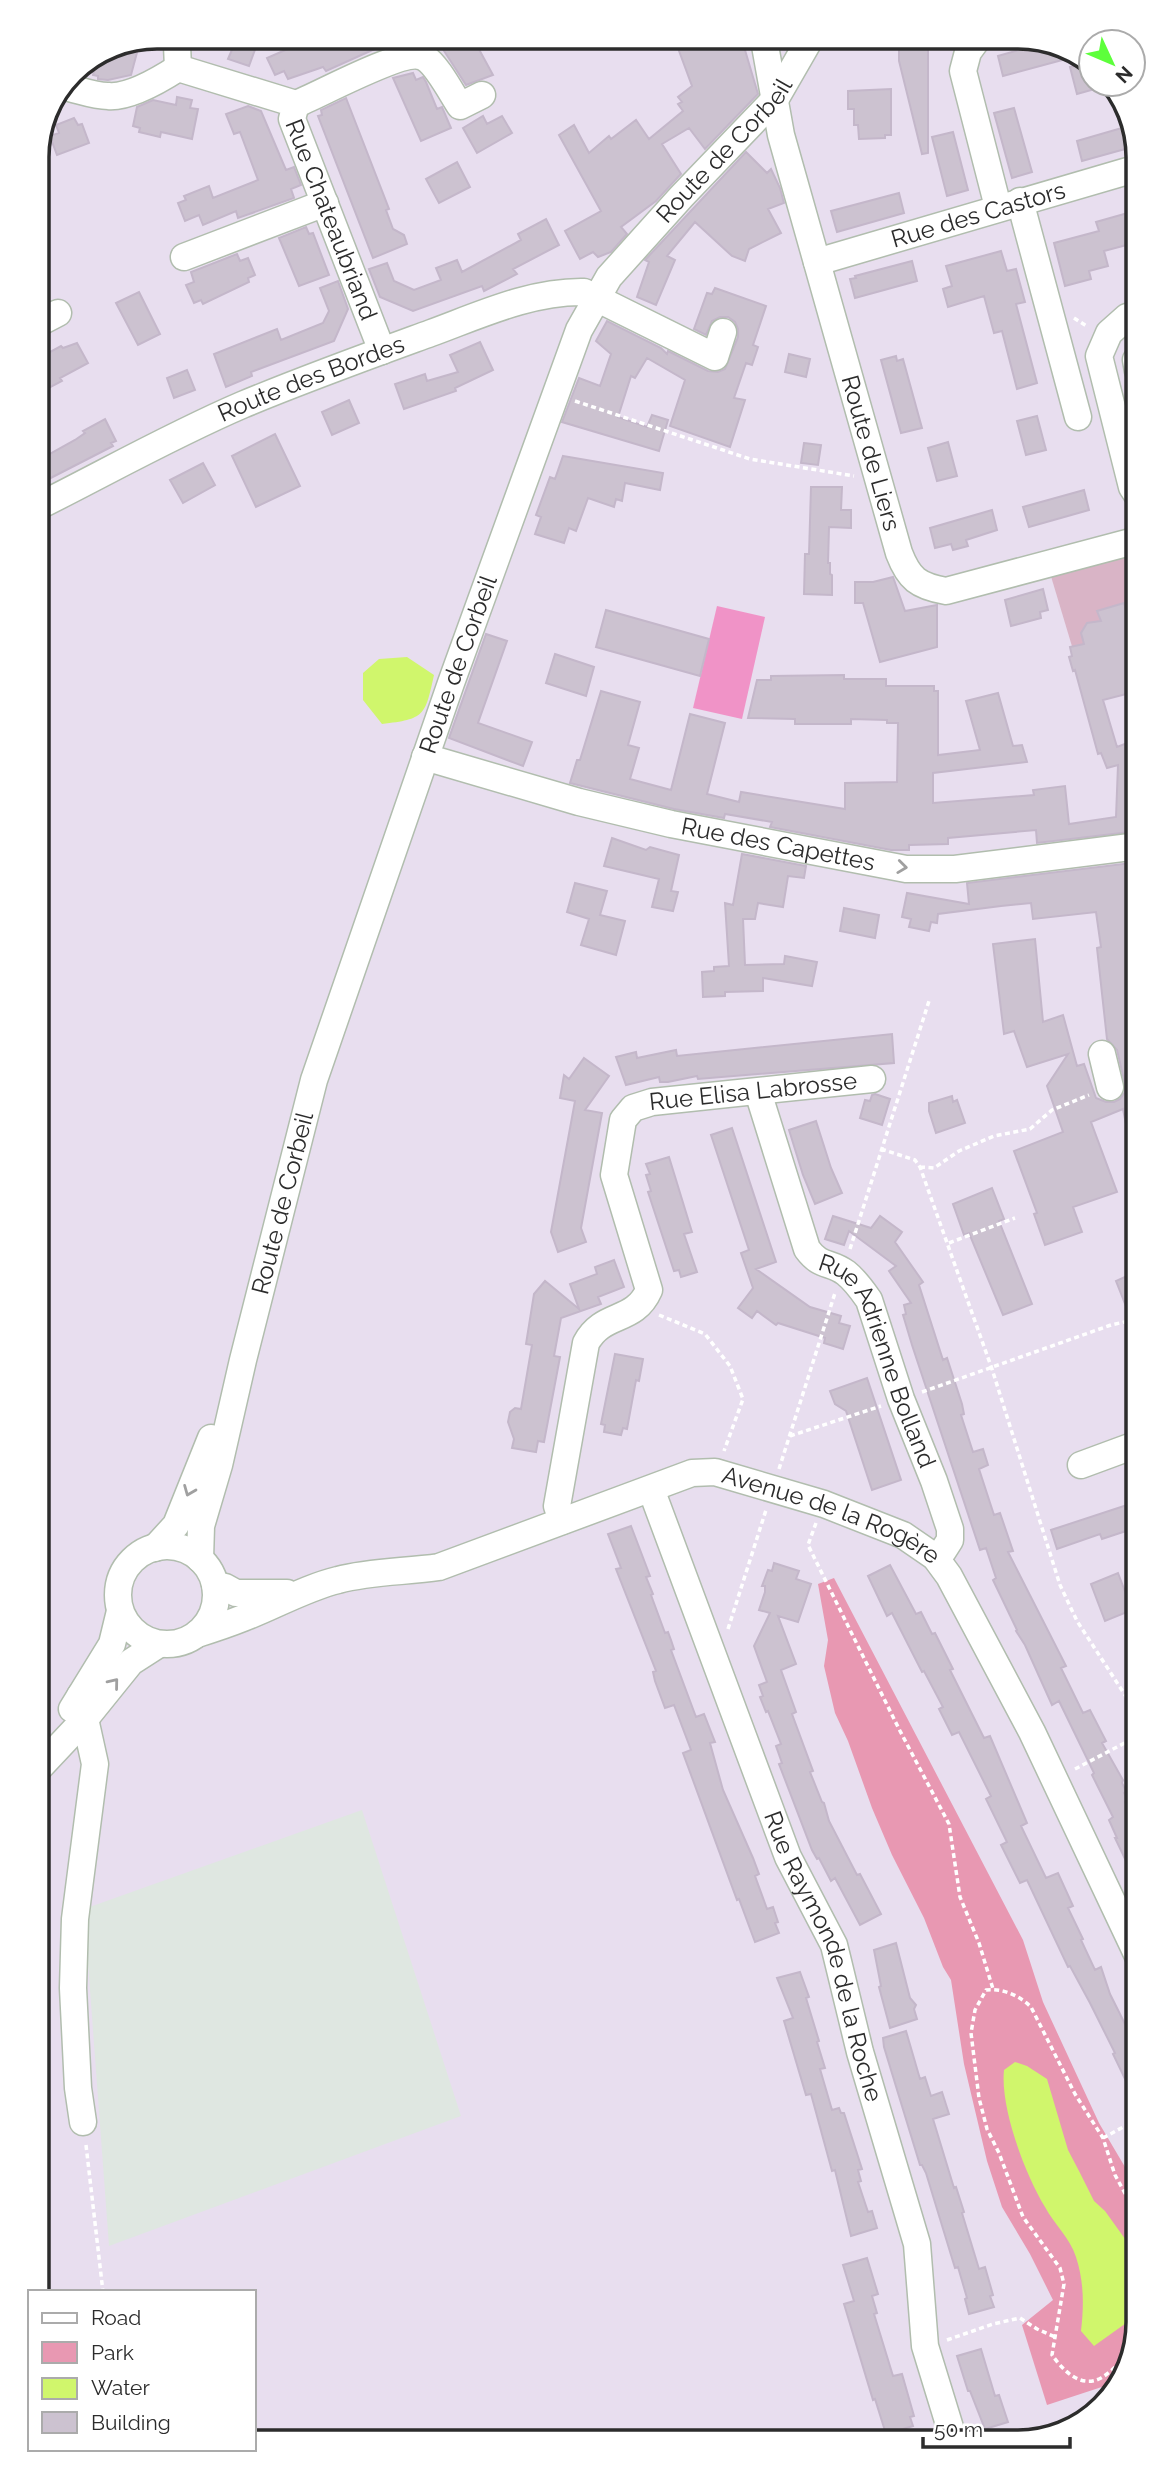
<svg xmlns="http://www.w3.org/2000/svg" width="1175" height="2479" font-family="Raleway,sans-serif">
	<rect width="100%" height="100%" fill="#e8deef"/>
	<path fill="#dfe7e1" d="M362,1810L461,2116L109,2246L84,1909Z"/>
	<path fill="#e898b2" d="M834,1578L1023,1940L1043,2002L1099,2123L1138,2189V2323L1120,2381L1047,2405L1022,2325L1053,2300L1030,2254L1002,2207L987,2161L964,2064L951,1980L943,1967L924,1918L892,1855L872,1808L848,1741L835,1713L824,1666L828,1640L818,1584Z"/>
	<path fill="#d9b4c6" d="M1124,554L1138,562V666L1083,683L1050,573Z"/>
	<path fill="#f093c7" d="M717,606L765,617L742,719L693,708Z"/>
	<path fill="#d0f66c" d="M407,657L434,675C425,716 425,719 382,724L363,700V673L379,659Z
		M1015,2062L1027,2066L1047,2079L1068,2150L1079,2171L1094,2201L1105,2211L1138,2257V2318L1129,2321L1094,2346L1081,2331C1084,2306 1084,2281 1076,2257C1070,2238 1054,2224 1045,2207C1025,2174 1000,2108 1004,2070Z"/>
	<path fill="#ccc2d0" stroke="#c4b7ca" stroke-width="2" d="M899,38H928V153L922,154L899,61Z
		M675,40H742L758,94L705,149L689,128L662,144L681,174L656,201L621,227L627,234L611,252L598,257L593,252L580,259L565,231L601,211L559,135L574,125L589,153L609,136L611,139L636,120L649,139L683,111L678,104L682,102L678,97L692,86Z
		M475,42L493,75L466,85L439,43Z
		M388,43L326,71L323,67L288,79L284,71L275,75L267,58L299,44Z
		M1043,43L1077,56L1003,76L998,56Z
		M257,44L249,66L228,59L234,45Z
		M139,45L131,75L108,80L98,79V76L93,75L98,54L111,46Z
		M1091,62V84L1109,85L1077,94L1070,67Z
		M413,73L416,80L423,77L426,82L437,109L442,107L451,128L421,141L393,78Z
		M891,89V135H885V138L859,139L858,125H854V109H848V91Z
		M177,97L192,100L190,108L198,109L192,139L161,132L160,137L139,132L140,128L133,126L137,107L153,100L176,105Z
		M346,98L389,209L386,210L393,229L404,235L407,244L373,258L318,116L322,115L321,110Z
		M248,106L261,111L286,170L294,167L301,185L291,189L294,198L238,218L236,211L203,225L199,215L185,221L178,203L186,200L184,196L209,186L213,198L258,180L240,132L234,134L226,114Z
		M1014,108L1032,172L1012,178L994,113Z
		M483,116L487,124L502,116L512,133L477,153L463,128Z
		M74,118L78,125L82,124L89,143L57,155L50,136L59,133L56,125Z
		M1132,125L1136,146L1082,161L1077,141Z
		M953,132L968,190L947,196L932,137Z
		M746,152L767,173L771,169L780,188L784,203L768,209L781,233L749,249L745,261L732,256L695,222L667,256L675,260L656,305L637,297L649,262L645,260Z
		M457,162L470,187L439,203L426,179Z
		M899,193L904,213L837,232L831,211Z
		M1138,210V242L1104,251L1108,266L1089,271L1091,279L1065,286L1054,243L1099,231L1096,222Z
		M546,219L559,245L513,269L517,274L484,291L482,286L413,311L380,297L369,269L387,263L394,281L414,290L441,280L436,268L457,260L462,272L521,240L518,234Z
		M306,227L309,234L313,233L329,275L299,286L279,238Z
		M1001,251L1007,271L1016,269L1025,302L1016,304L1037,383L1017,389L1002,331L994,333L984,296L948,307L943,289L952,286L946,266Z
		M237,254L240,261L248,258L255,275L248,278L249,282L203,304L201,300L194,303L186,285L194,282L191,272Z
		M912,261L917,281L855,298L850,279L856,278L855,276Z
		M338,281L348,309L334,341L251,372L252,376L226,387L214,354L277,329L281,340L323,323L329,311L320,288Z
		M715,288L766,306L753,345L758,347L752,365L746,363L734,398L745,400L730,447L670,426L685,380L647,358L635,378L631,376L618,417L647,427L652,415L668,420L659,451L562,422L579,378L600,386L611,354L596,341L607,321L661,348L667,354L668,351L708,371L718,372L725,369L738,337V329L735,322L728,317H720L712,321L706,335L694,329L707,293L712,294Z
		M139,292L160,334L138,345L116,303Z
		M480,342L493,370L455,388L456,391L404,409L395,384L425,374L427,381L458,372L450,355Z
		M77,343L88,363L60,378L62,381L37,394V359L61,346L63,348Z
		M789,354L810,359L806,377L785,372Z
		M896,356L897,361L903,359L922,428L901,433L881,360Z
		M187,370L195,390L174,398L167,378Z
		M349,400L359,423L332,435L322,412Z
		M1037,416L1046,450L1026,455L1017,421Z
		M105,419L116,441L111,443L113,446L37,485V461L75,440L85,433L83,431Z
		M275,434L300,486L256,507L232,456Z
		M948,442L957,476L937,481L928,448Z
		M804,443L821,445L818,465L801,463Z
		M563,456L663,473L660,490L625,483L622,501L616,499L614,507L588,498L576,531L569,528L564,543L535,534L541,517L536,515L550,477L555,479Z
		M203,463L215,485L183,503L170,480Z
		M811,487H842L841,510H851V528L829,527L828,563H830V574L832,575V595L804,594L805,554H809Z
		M1084,490L1089,510L1029,527L1023,507Z
		M992,510L997,530L966,540L968,546L953,550L951,544L935,548L930,528Z
		M893,577L905,611L937,605V647L880,662L863,603H855V582H873Z
		M1043,589L1048,610L1040,612L1041,618L1011,626L1005,600Z
		M1124,603L1127,613L1138,610V691L1103,700L1117,747L1138,739V831L1037,843L1036,830L948,838V844L909,845V850H891L770,827L772,822L725,814L724,818L674,809L570,783L577,760H580L601,691L640,702L628,745L639,748L630,779L671,790L690,714L725,723L707,794L739,802L741,792L845,809V783L897,782L898,723H887V720L851,719V724H795V719L748,718L757,680H771V676L844,675V679H886V686H934V691H938V755L980,750L966,701L998,693L1013,746L1022,745L1027,762L933,773V803L1034,795L1033,790L1065,786L1069,824L1116,817L1118,765L1107,768L1101,753L1098,754L1075,670L1073,671L1069,657L1072,656L1070,647L1084,644L1081,633L1087,623L1101,621L1097,611Z
		M606,610L709,639L700,676L596,647Z
		M486,634L507,641L478,723L532,742L523,766L449,738Z
		M555,654L594,667L586,696L546,683Z
		M612,838L646,850L650,847L679,855L671,891L678,892L673,911L652,907L659,879L604,866Z
		M742,854L806,866L804,878L788,876L783,907L758,903L755,919H743L745,965L784,964L785,956L817,962L812,986L763,978V991L725,992V996L703,997L702,972L714,971V967L729,966L725,903L733,905Z
		M1131,863L1138,946V1149H1131L1123,1109L1091,1122L1117,1192L1073,1207L1082,1232L1045,1245L1034,1214L1037,1213L1014,1151L1063,1132L1047,1086L1068,1054L1027,1067L1014,1031L1004,1034L993,944L1035,939L1043,1022L1063,1015L1077,1066L1084,1064L1096,1098L1106,1102H1114L1120,1099L1125,1092V1084L1117,1050L1107,1039L1097,948L1101,947L1096,912L1033,919L1031,903L1001,906L938,914L937,923L931,922L929,931L909,927L911,919L902,917L907,893L969,904L967,883Z
		M575,883L607,891L600,915L625,921L616,955L581,945L589,919L567,912Z
		M844,908L879,915L875,938L840,931Z
		M892,1034L894,1063L698,1079L697,1076L668,1082H660L659,1077L626,1085L616,1057L636,1052L637,1058L676,1050L677,1056Z
		M584,1058L609,1076L585,1110L602,1113L581,1228L586,1242L558,1252L551,1232L575,1101L560,1098L564,1075L569,1079Z
		M875,1094L890,1099L882,1125L860,1118L865,1100L870,1101L872,1095Z
		M952,1096L953,1102L957,1100L965,1123L936,1133L929,1111V1103Z
		M816,1121L831,1168L842,1193L815,1204L803,1175L789,1130Z
		M732,1128L776,1262L756,1269L810,1307L841,1316L839,1323L850,1326L843,1349L824,1343L825,1338L778,1323L776,1325L757,1311L752,1318L738,1308L753,1288L741,1253L749,1250L711,1135Z
		M669,1157L692,1232L684,1234L697,1272L681,1277L679,1270L674,1271L648,1192L651,1191L646,1175L650,1174L646,1164Z
		M992,1188L1004,1219L999,1221L1032,1304L1003,1315L969,1233L964,1235L953,1204Z
		M833,1216L871,1228L880,1216L902,1232L895,1242L923,1282L919,1285L943,1360L947,1358L962,1404L964,1414L961,1415L973,1452L983,1449L988,1465L979,1469L994,1515L1000,1513L1013,1551L1008,1552L1066,1666L1061,1668L1083,1713L1090,1710L1106,1741L1102,1743L1123,1780L1122,1783L1126,1791L1124,1793L1128,1800L1125,1802L1138,1828V1886L1115,1838H1117L1109,1820L1113,1817L1092,1775L1094,1773L1059,1701L1052,1705L1025,1645L1016,1631L1017,1630L993,1580L996,1578L986,1548L980,1550L912,1345L903,1315L906,1314L904,1305L911,1303L889,1271L896,1266L849,1231L844,1245L825,1239Z
		M614,1260L624,1287L598,1297L601,1304L561,1318L554,1356L560,1357L544,1442L538,1441L536,1452L512,1448L514,1439L508,1422L510,1412L515,1408L521,1409L532,1345L526,1344L534,1294L545,1281L579,1309L570,1284L597,1274L595,1267Z
		M1138,1271V1333L1137,1334L1116,1281Z
		M615,1354L643,1359L639,1381L636,1380L627,1429L623,1428L621,1435L604,1432L605,1425L601,1424Z
		M867,1378L901,1480L872,1490L846,1411L835,1404L830,1391Z
		M1130,1504L1138,1527L1102,1539L1100,1534L1057,1549L1051,1530Z
		M631,1526L650,1576L646,1577L653,1594L651,1595L665,1633L668,1632L671,1640L674,1649L671,1650L696,1717L704,1714L715,1742L710,1743L723,1790L753,1858L759,1874L755,1876L767,1909L773,1907L778,1922L775,1923L779,1933L755,1942L739,1899L737,1900L683,1753L691,1750L674,1705L665,1708L655,1681L653,1672L656,1671L616,1569L621,1568L608,1534Z
		M774,1563L799,1571L796,1579L811,1584L798,1622L778,1616L796,1664L781,1670L796,1712L792,1714L813,1771L810,1772L822,1802L824,1803L829,1821L857,1875L860,1874L881,1914L860,1925L835,1878L831,1881L819,1858L817,1859L812,1850L779,1764L782,1763L776,1746L781,1744L768,1711L766,1712L760,1697L763,1696L759,1685L767,1682L754,1646L770,1613L759,1610L765,1592V1586H762L768,1570L772,1571Z
		M890,1565L916,1614L921,1612L932,1634L935,1633L953,1669L950,1670L984,1738L990,1736L1027,1823L1021,1826L1046,1878L1058,1873L1073,1906L1068,1908L1083,1939L1081,1940L1095,1970L1101,1967L1110,1994L1138,2050V2106L1113,2054L1115,2053L1090,2003L1070,1966L1068,1967L1027,1880L1020,1883L1001,1845L1007,1842L986,1799L991,1796L959,1732L952,1735L939,1709L943,1707L924,1671L922,1672L892,1613L887,1616L868,1576Z
		M1118,1573L1132,1610L1105,1621L1091,1584Z
		M896,1943L910,1998L916,2005L914,2009L917,2019L890,2028L879,1987L881,1986L874,1950Z
		M800,1972L809,1997L806,1998L819,2041L817,2042L825,2068L820,2069L832,2110L839,2108L841,2113H844L862,2169L858,2170L861,2181L858,2182L868,2212L872,2211L877,2228L851,2236L835,2170L832,2171L811,2094L806,2095L784,2021L793,2018L777,1978Z
		M906,2031L920,2079L925,2077L931,2096L942,2092L949,2114L933,2119L954,2188L956,2187L964,2212L962,2213L979,2269L985,2267L993,2295L990,2296L994,2307L969,2314L965,2299L967,2298L958,2267L955,2268L926,2173L922,2165H920L884,2047L883,2038Z
		M867,2258L878,2294L872,2296L877,2313L874,2314L893,2376L902,2374L914,2416L910,2417L913,2426L886,2434L875,2399L873,2400L844,2304L854,2301L843,2265Z
		M981,2349L995,2396L999,2395L1008,2422L985,2429L970,2391H968L957,2356Z"/>
	<g fill="none" stroke-linecap="round" stroke-linejoin="round">
		<defs>
			<g id="minor">
				<path d="M979,37L968,52L963,71L998,207"/>
				<path id="s1" d="M764,40L781,135L899,553C909,579 918,586 946,591L1138,540"/>
				<path id="s2" d="M177,45L178,68L296,104L292,119L382,351"/>
				<path d="M65,87C79,90 94,96 108,96C129,98 161,79 178,68"/>
				<path d="M296,104C320,95 406,46 425,58C437,65 452,94 460,106L482,95"/>
				<path d="M1020,201L1078,417"/>
				<path d="M184,257L325,203"/>
				<path id="s3" d="M817,262L1138,168"/>
				<path d="M37,324L58,313"/>
				<path d="M1136,360L1138,371"/>
				<path d="M1138,496L1132,487L1099,356L1109,333L1127,317L1138,314"/>
				<path id="s4" d="M37,507C105,473 172,435 242,405C304,379 368,356 431,333C480,315 531,291 584,292L715,357L723,332"/>
				<path id="s5" d="M425,757L579,802L671,824L906,869H955L1138,846"/>
				<path d="M1102,1054L1110,1087"/>
				<path id="s6" d="M758,1092L807,1249C821,1268 830,1261 846,1273C856,1281 862,1290 869,1300L901,1399L934,1481L950,1529V1540L943,1551L935,1557"/>
				<path d="M1081,1465L1138,1444"/>
				<path id="s7" d="M651,1489L788,1857L834,1945L860,2052L917,2244L925,2346L952,2434"/>
				<path id="s8" d="M562,1521L557,1506L586,1343C603,1311 634,1324 649,1290L614,1175L623,1120L633,1108L652,1102L872,1079"/>
				<circle cx="167" cy="1595" r="49"/>
				<path d="M155,1548L176,1525L211,1438"/>
				<path id="s9" d="M200,1559L201,1526L219,1465L243,1360L314,1080L451,683L579,330L609,277L681,197L776,98L810,39"/>
				<path d="M215,1585L225,1587L236,1593H287"/>
				<path id="s10" d="M197,1634C213,1629 228,1624 243,1618C275,1606 305,1588 338,1580C371,1571 405,1572 439,1567L692,1473L715,1472L824,1504L903,1535L935,1557L949,1576L1032,1732L1138,1956"/>
				<path d="M80,1696L95,1764L75,1919L73,1988L78,2088L83,2122"/>
				<path d="M72,1709L112,1644L120,1611"/>
				<path d="M37,1770L85,1719L131,1662L159,1644"/>
			</g>
		</defs>
		<use href="#minor" stroke="#b1bdae" stroke-width="29"/>
		<path stroke="#fff" stroke-width="3.5" stroke-dasharray="5 3.5" stroke-linecap="butt" d="M1074,318L1088,327
			M575,401L750,459L854,476
			M881,1149L915,1160L920,1167L992,1369L1060,1585L1077,1621L1138,1715
			M920,1167L934,1168L959,1151L994,1136L1030,1129L1052,1110L1089,1095
			M949,1243L1015,1218
			M850,1249L929,1001
			M659,1315L705,1334L730,1366L743,1399L724,1451
			M922,1392L1111,1325L1138,1319
			M790,1436L881,1406
			M779,1469L835,1293
			M816,1523L808,1545L899,1729L949,1824L960,1897L979,1943L993,1989
			M728,1629L766,1510
			M1075,1769L1138,1736
			M1103,2138L1138,2119
			M86,2145L103,2292
			M947,2340L993,2324L1020,2318L1037,2329L1055,2337
			M1128,2356C1119,2363 1110,2373 1101,2378C1080,2389 1063,2370 1052,2355L1064,2284L1060,2268L1023,2217L999,2153L987,2129L979,2098L971,2033L975,2010L986,1990C1003,1988 1020,1996 1031,2007L1075,2094L1103,2138L1115,2175L1138,2217"/>
		<use href="#minor" stroke="#fff" stroke-width="26"/>
	</g>
	<defs><path id="oneway-chevron" d="M-2-3.5L2.5 0L-2 3.5" fill="none" stroke-width="1.6" stroke-linecap="round" stroke-linejoin="round" transform="scale(1.75)"/></defs>
	<g stroke="#a0a0a0">
		<use href="#oneway-chevron" transform="translate(902 867) rotate(7)"/>
		<use href="#oneway-chevron" transform="translate(189 1491) rotate(112)"/>
		<use href="#oneway-chevron" transform="translate(114 1683) rotate(-51)"/>
	</g>
	<g text-anchor="middle" stroke-width="5" stroke-linejoin="round" paint-order="stroke">
		<g font-size="24" fill="#2c2c2c" stroke="#fff">
			<text dy="8" stroke="none"><textPath href="#s9" startOffset="1521">Route de Corbeil</textPath></text>
			<text dy="8" stroke="none"><textPath href="#s3" startOffset="168">Rue des Castors</textPath></text>
			<text dy="8" stroke="none"><textPath href="#s2" startOffset="270">Rue Chateaubriand</textPath></text>
			<text dy="8" stroke="none"><textPath href="#s4" startOffset="303">Route des Bordes</textPath></text>
			<text dy="8" stroke="none"><textPath href="#s1" startOffset="427">Route de Liers</textPath></text>
			<text dy="8" stroke="none"><textPath href="#s9" startOffset="933">Route de Corbeil</textPath></text>
			<text dy="8" stroke="none"><textPath href="#s5" startOffset="364">Rue des Capettes</textPath></text>
			<text dy="8" stroke="none"><textPath href="#s8" startOffset="579">Rue Elisa Labrosse</textPath></text>
			<text dy="8" stroke="none"><textPath href="#s9" startOffset="366">Route de Corbeil</textPath></text>
			<text dy="8" stroke="none"><textPath href="#s6" startOffset="303">Rue Adrienne Bolland</textPath></text>
			<text dy="8" stroke="none"><textPath href="#s10" startOffset="670">Avenue de la Rogère</textPath></text>
			<text dy="8" stroke="none"><textPath href="#s7" startOffset="499">Rue Raymonde de la Roche</textPath></text>
		</g>
	</g>
	<path d="M0 0H1175V2479H0ZM157 49H1018A108 108 0 0 1 1126 157V2322A108 108 0 0 1 1018 2430H157A108 108 0 0 1 49 2322V157A108 108 0 0 1 157 49Z" fill="#fff" fill-rule="evenodd"/>
	<path fill="none" stroke="#2c2c2c" stroke-width="3.5" d="M157 49H1018A108 108 0 0 1 1126 157V2322A108 108 0 0 1 1018 2430H157A108 108 0 0 1 49 2322V157A108 108 0 0 1 157 49Z"/>
	<rect x="28" y="2290" width="228" height="161" fill="#ffffff" stroke="#ababab" stroke-width="2"/>
	<rect x="42" y="2313" width="35" height="10" fill="#ffffff" stroke="#ababab" stroke-width="2"/>
	<text x="91" y="2325" font-size="21" fill="#2c2c2c">Road</text>
	<rect x="42" y="2342" width="35" height="21" fill="#e898b2" stroke="#ababab" stroke-width="2"/>
	<text x="91" y="2360" font-size="21" fill="#2c2c2c">Park</text>
	<rect x="42" y="2378" width="35" height="21" fill="#d0f66c" stroke="#ababab" stroke-width="2"/>
	<text x="91" y="2395" font-size="21" fill="#2c2c2c">Water</text>
	<rect x="42" y="2412" width="35" height="21" fill="#ccc2d0" stroke="#ababab" stroke-width="2"/>
	<text x="91" y="2430" font-size="21" fill="#2c2c2c">Building</text>
	<g transform="translate(1112 63) rotate(134)"><circle r="33" fill="#ffffff" stroke="#ababab" stroke-width="2"/>
	<path d="M0-5L12 26L0 18L-12 26Z" fill="#5dff3b"/>
	<text y="-10" font-size="19" font-weight="bold" text-anchor="middle" fill="#2c2c2c">N</text>
	</g>
	<path d="M923 2437v10h147v-10" fill="none" stroke="#2c2c2c" stroke-width="3.5"/>
	<text x="934" y="2437" font-size="21" fill="#2c2c2c" stroke="#ffffff" stroke-width="5" paint-order="stroke">50 m</text>
</svg>
